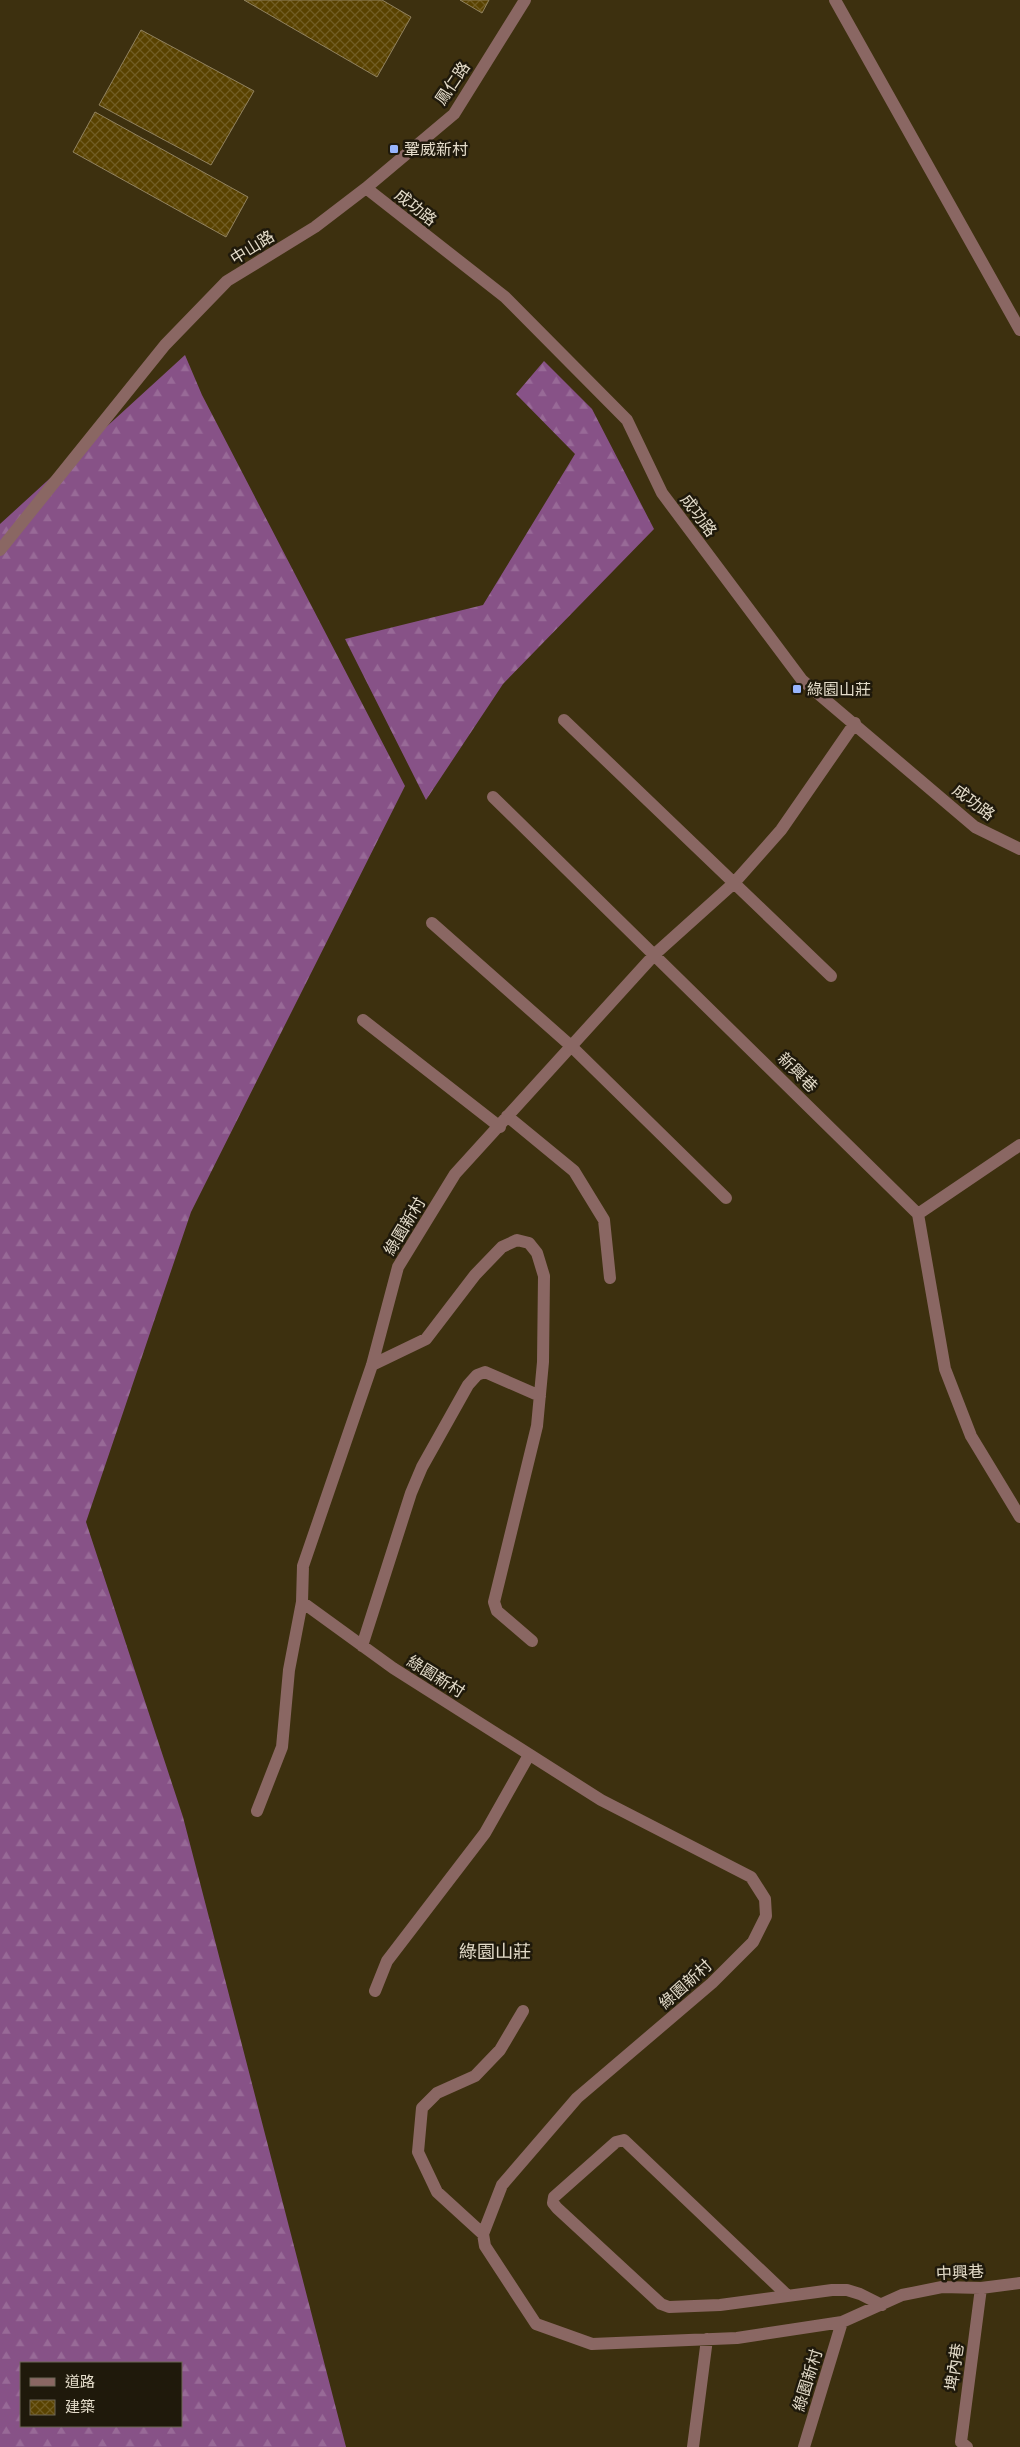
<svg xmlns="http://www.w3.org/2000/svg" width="1020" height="2447" font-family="Lato,'Noto Sans TC',sans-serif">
	<defs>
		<pattern id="forest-firs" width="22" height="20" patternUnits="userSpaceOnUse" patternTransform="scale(1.25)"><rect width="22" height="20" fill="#875287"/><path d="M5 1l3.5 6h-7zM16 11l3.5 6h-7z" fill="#986a97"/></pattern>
		<pattern id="building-cross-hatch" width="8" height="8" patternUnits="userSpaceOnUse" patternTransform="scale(1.25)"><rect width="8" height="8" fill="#594200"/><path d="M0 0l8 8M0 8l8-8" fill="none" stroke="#715d24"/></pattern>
	</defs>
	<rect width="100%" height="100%" fill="#3d300f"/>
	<path fill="url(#forest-firs)" fill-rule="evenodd" d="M185,355L202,395L405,786L191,1212L86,1522L183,1817L346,2447H0V524ZM21,2363H181V2426H21Z
		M544,361L592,409L654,529L503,684L426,800L345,639L483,605L575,454L516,394Z"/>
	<path fill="url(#building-cross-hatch)" stroke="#91825f" d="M244,0H382L411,17L377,77Z
		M460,0H489L482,13Z
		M141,30L254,91L211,165L99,105Z
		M95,112L248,197L226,237L73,152Z"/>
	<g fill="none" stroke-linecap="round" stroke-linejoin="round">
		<path stroke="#8a6763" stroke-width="12" d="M835,0L1020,330
			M366,188L505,297L627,420L662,493L802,680L975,827L1020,849
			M0,550L165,345L227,281L315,227L366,188L454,114L525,0
			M564,720L831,976
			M493,797L918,1214
			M432,923L571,1046L726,1198
			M363,1020L500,1127
			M507,1116L574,1171L604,1220L610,1278
			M918,1214L945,1369L971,1436L1020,1517
			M918,1214L1020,1145
			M372,1365L426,1339L475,1275L502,1247L517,1240L529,1243L537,1253L544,1276L543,1362L537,1426L494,1602L497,1611L532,1641
			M302,1602L393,1668L601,1800L751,1877L765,1899L766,1916L753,1942L712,1983L577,2098L502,2185L483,2234L485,2246L536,2324L592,2344L737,2338L842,2322L902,2295L942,2287L981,2288L1020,2283
			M362,1646L411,1493L422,1467L468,1385L477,1375L485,1372L540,1396
			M257,1811L282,1747L289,1670L302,1602L303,1566L372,1365L398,1267L455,1174L655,954L734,883L781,830L855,723
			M375,1991L387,1961L485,1833L529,1755
			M483,2234L437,2192L418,2152L422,2108L437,2093L475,2076L500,2050L523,2011
			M788,2296L624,2140L616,2142L554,2197L553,2203L557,2208L661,2304L669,2307L720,2305L832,2290H847L860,2294L882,2305
			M693,2447L707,2339
			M804,2447L842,2322
			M967,2447L961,2442L981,2288"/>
	</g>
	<g fill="#98b5fd" stroke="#1f190b" stroke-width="2">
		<rect x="389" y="144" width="10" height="10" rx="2.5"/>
		<rect x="792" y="684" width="10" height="10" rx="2.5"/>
	</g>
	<g text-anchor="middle" stroke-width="5" stroke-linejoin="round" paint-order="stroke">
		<g font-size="16" fill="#e4dcca" stroke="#1f190b">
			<text transform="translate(452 83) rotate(-56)" y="6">鳳仁路</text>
			<text transform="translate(416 207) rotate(38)" y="6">成功路</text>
			<text transform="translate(252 247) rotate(-32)" y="6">中山路</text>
			<text transform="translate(699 515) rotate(53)" y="6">成功路</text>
			<text transform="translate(974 802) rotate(37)" y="6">成功路</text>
			<text transform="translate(798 1072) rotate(45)" y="6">新興巷</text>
			<text transform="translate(404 1226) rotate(-59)" y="6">綠園新村</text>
			<text transform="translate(436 1676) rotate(32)" y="6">綠園新村</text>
			<text transform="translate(685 1984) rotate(-42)" y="6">綠園新村</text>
			<text transform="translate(960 2272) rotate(-3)" y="6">中興巷</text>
			<text transform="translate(954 2367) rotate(-82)" y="6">埤內巷</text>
			<text transform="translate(807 2380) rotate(-73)" y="6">綠園新村</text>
		</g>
		<g font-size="16" fill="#e4dcca" stroke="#1f190b" text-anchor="start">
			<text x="404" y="155">鞏威新村</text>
			<text x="807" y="695">綠園山莊</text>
		</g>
		<g font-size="18" fill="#e4dcca" stroke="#1f190b">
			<text x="495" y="1958">綠園山莊</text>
		</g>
	</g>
	<rect x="20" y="2362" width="162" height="65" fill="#1f190b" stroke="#6e6757"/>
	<rect x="30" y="2378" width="25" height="8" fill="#8a6763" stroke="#6e6757"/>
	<text x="65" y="2387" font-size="15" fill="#e4dcca">道路</text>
	<rect x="30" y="2400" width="25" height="15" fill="url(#building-cross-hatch)" stroke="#6e6757"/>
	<text x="65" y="2412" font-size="15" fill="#e4dcca">建築</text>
</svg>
